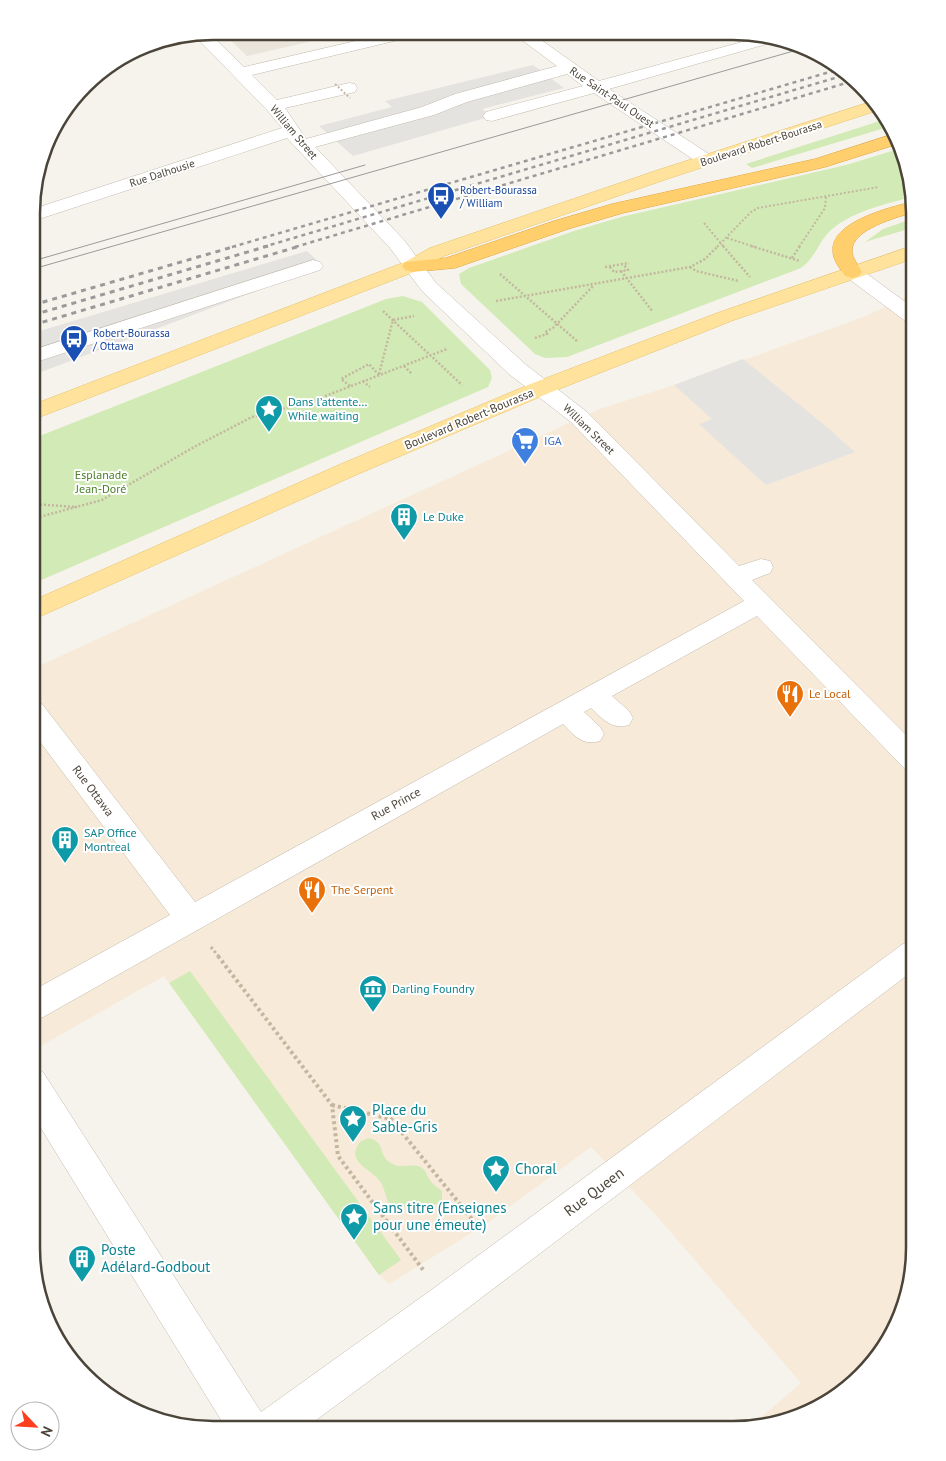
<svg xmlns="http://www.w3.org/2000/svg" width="946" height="1461" font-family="'PT Sans',sans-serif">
	<rect width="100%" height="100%" fill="#f6f3ec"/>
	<path fill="#eae5da" d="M221,31L352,32L247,56Z"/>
	<path fill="#f7ead8" d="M915,293L914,1260L905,1307L877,1358L803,1416L751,1426L801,1383L655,1214L591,1147L486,1224L389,1284L379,1275L164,976L32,1051V669L600,409L674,385L866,316Z"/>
	<path fill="#d2eab5" d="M883,120L888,127L752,168L746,164Z
		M902,148L911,197C883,205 848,212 827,234C817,246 814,259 801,268L567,357L545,358L535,354L461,284L459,274L469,268L574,231L621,217L846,165Z
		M915,218V227L865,242L883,229Z
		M403,296L422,302L490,370L492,378L488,387L32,584V439L386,299Z
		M190,971L401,1260L379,1275L169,983Z
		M369,1138C386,1143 378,1153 388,1161C399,1170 407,1164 418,1166C427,1168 427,1179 433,1184C436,1187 439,1188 442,1191V1200C432,1211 401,1210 388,1202C385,1194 384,1186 379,1180C371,1170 349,1163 357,1147C359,1141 364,1140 369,1138Z"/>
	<path fill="#e5e3e0" d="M533,65L564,88L482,109L492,116L353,156L319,126L392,107L385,101Z
		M307,251L323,266L33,375V333Z
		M743,359L828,428L855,452L766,485L699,424L712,419L674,385Z"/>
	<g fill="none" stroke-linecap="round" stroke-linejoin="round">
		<defs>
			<path id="minor" d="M208,32L244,67L394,32H421L419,35L252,75L277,100L349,83L355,84L357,88L355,92L285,108L306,139L422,107L455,94L557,66L511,32H530L599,81L764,36L777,41L609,89L712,156L715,160L712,164L706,165L700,164L594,93L492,121L486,120L483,116L486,112L583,86L567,74L467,102L434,115L315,147L404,240L436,283L525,364L587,412L739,566L761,559L770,561L773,567L770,573L752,580L915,744V772L905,769L757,616L612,696L629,711L633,718L629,725C611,730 603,719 591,708L584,712L600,727L604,734L600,741C582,746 575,736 563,724L43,1017L32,1021V991L170,915L32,731V701L42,704L195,902L744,601L571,422L509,374L422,291L390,248L287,138L33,221V209L282,128L267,110L194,35Z
				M176,39L175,43L142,51L137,49L144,45Z
				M313,260L320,262L323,266L320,270L33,363V350Z
				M852,266L859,268L915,309V325L908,323L845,276L842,272L845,268Z
				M914,940V970L460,1314L304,1429L226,1428L31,1112L32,1067L43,1072L261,1412L434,1288L903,944Z"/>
			<path id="major" d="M867,103H870L876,111L670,178L444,256L419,270L32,420V405L405,262L430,248L658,170Z
				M915,245V258L734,320L549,393L358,474L32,620V601L341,464L533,383L720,312Z"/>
			<path id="highway" d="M894,134L901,143L825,167L623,213L568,229L455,268L412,272L405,270L402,266L405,262L446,258L554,221L612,204L815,159Z
				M912,202L915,212C898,217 851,229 852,251C852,258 859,266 862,272L859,276L852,278L845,276C841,270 833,260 833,252C829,222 891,207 912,202Z"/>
		</defs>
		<use href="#minor" stroke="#c2bbae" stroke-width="1"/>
		<use href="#major" stroke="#e6c16a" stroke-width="1"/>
		<use href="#highway" stroke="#e0a43c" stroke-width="1"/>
		<path stroke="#c4b79f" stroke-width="2" stroke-dasharray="2 2" stroke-linecap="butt" d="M480,40L492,38
			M704,223L724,247
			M727,238L755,247
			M717,247L751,212L758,208L879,187
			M799,247L825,208L826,196"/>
		<path stroke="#c4b79f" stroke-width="2.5" stroke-dasharray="2 2" stroke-linecap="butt" d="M723,246L750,277
			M751,246L800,261
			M792,258L800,246
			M605,267L629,263
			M610,267L614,272L628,270L623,264
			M690,267L696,271L739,281
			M621,271L653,312
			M500,274L577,341
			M496,301L690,267L705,259L718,246
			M383,311L462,385
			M535,338L547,334L545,332L553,328L594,285
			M404,366L412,374
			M379,374L393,320L414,316
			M363,381L370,387
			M350,386L341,379L369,364L379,375
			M32,504L77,507
			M32,519L102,500L194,447L252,417L315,400L447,349"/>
		<path stroke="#c4b79f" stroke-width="3" stroke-dasharray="2.5 2.5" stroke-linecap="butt" d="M32,559L39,567
			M211,947L219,957"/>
		<path stroke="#c4b79f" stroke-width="4" stroke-dasharray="3 3" stroke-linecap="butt" d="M218,956L332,1105L338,1156L424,1271
			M332,1105L391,1119L480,1229"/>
		<use href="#minor" fill="#fff" fill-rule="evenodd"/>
		<use href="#major" fill="#ffe39c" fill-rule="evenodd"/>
		<use href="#highway" fill="#ffcf6e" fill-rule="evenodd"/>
		<path stroke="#9a9a9a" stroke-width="1" d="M33,261L365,165
			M33,269L797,50"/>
		<path stroke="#9a9a9a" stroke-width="2.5" stroke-dasharray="4 4" stroke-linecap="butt" d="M232,247L833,71
			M263,247L845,75
			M295,247L853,81"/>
		<path stroke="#9a9a9a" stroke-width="3" stroke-dasharray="5 5" stroke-linecap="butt" d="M33,305L236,246
			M33,315L268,246
			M33,325L300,246"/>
		<path stroke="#c4b79f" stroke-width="2" stroke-dasharray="2 2" stroke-linecap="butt" d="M335,84L350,98"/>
	</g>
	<defs>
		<symbol id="bus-pin" viewBox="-11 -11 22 30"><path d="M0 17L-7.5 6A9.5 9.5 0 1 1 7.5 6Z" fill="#1a4fb4" stroke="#fff"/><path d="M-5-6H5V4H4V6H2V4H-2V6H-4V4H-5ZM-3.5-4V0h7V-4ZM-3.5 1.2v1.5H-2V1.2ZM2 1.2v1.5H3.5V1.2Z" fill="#fff"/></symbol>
		<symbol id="sight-pin" viewBox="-11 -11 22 30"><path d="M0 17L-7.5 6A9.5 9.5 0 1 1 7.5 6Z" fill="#0f9aa8" stroke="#fff"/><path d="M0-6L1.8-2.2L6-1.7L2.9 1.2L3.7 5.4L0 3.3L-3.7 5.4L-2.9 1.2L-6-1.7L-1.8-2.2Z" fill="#fff"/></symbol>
		<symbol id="supermarket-pin" viewBox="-11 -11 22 30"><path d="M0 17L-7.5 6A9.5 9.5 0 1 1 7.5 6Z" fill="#3f7fe0" stroke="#fff"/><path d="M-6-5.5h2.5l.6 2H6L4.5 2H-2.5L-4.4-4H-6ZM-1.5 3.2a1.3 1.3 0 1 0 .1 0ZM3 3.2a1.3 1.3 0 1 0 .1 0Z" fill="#fff"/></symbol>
		<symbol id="building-pin" viewBox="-11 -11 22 30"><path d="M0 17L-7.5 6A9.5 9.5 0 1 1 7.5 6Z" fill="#0f9aa8" stroke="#fff"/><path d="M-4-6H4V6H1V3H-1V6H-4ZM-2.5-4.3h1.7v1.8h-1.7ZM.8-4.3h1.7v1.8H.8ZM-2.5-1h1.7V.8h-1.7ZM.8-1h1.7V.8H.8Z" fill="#fff"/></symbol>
		<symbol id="restaurant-pin" viewBox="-11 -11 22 30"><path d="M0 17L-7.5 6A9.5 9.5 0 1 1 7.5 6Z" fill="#e8710a" stroke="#fff"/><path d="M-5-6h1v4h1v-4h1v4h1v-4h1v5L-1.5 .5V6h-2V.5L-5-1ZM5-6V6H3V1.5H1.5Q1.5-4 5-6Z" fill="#fff"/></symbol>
		<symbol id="museum-pin" viewBox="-11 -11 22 30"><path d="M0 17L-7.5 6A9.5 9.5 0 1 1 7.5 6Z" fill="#0f9aa8" stroke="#fff"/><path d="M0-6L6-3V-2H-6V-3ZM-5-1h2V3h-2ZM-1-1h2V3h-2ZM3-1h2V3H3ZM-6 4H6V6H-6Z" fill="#fff"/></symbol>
	</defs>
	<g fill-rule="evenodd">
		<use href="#bus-pin" x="425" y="180" width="32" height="43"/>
		<use href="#bus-pin" x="58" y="323" width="32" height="43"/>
		<use href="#sight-pin" x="253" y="393" width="32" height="43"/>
		<use href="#supermarket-pin" x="509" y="425" width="32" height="43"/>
		<use href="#building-pin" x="388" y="501" width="32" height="43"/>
		<use href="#restaurant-pin" x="774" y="678" width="32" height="43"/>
		<use href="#building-pin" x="49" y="824" width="32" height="43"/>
		<use href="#restaurant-pin" x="296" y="874" width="32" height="43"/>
		<use href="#museum-pin" x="357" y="973" width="32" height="43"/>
		<use href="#sight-pin" x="337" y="1103" width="32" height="43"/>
		<use href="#sight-pin" x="480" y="1153" width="32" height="43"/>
		<use href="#sight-pin" x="338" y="1201" width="32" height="43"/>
		<use href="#building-pin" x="66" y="1243" width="32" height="43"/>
	</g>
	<g text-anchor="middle" stroke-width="4" stroke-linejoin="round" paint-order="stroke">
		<g font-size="11" fill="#4b4439" stroke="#fff">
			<text transform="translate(612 97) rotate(34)" y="4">Rue Saint-Paul Ouest</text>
			<text transform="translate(294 132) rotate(50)" y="4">William Street</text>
			<text transform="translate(761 143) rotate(-18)" y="4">Boulevard Robert-Bourassa</text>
			<text transform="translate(162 173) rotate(-18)" y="4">Rue Dalhousie</text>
			<text transform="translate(589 429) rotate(44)" y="4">William Street</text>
		</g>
		<g font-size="11" fill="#164399" stroke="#fff" text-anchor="start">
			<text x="460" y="194">Robert-Bourassa<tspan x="460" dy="13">/ William</tspan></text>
			<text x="93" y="337">Robert-Bourassa<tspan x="93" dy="13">/ Ottawa</tspan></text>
		</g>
		<g font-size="12" fill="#0d838f" stroke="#fff" text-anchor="start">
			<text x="288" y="406">Dans l’attente…<tspan x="288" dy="14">While waiting</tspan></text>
			<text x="423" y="521">Le Duke</text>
			<text x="84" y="837">SAP Office<tspan x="84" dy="14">Montreal</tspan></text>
			<text x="392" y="993">Darling Foundry</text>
		</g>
		<g font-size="12" fill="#4b4439" stroke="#fff">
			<text transform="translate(469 419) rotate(-23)" y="4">Boulevard Robert-Bourassa</text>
			<text transform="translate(93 791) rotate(53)" y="4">Rue Ottawa</text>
			<text transform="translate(396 804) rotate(-29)" y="4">Rue Prince</text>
		</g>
		<g font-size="12" fill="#366cbe" stroke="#fff" text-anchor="start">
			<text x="544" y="445">IGA</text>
		</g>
		<g font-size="12" fill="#4a7f2a" stroke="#fff">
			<text x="101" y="479">Esplanade<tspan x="101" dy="14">Jean-Doré</tspan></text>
		</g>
		<g font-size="12" fill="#c56008" stroke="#fff" text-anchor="start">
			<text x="809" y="698">Le Local</text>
			<text x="331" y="894">The Serpent</text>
		</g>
		<g font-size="15" fill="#0d838f" stroke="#fff" text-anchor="start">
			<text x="372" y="1115">Place du<tspan x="372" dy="17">Sable-Gris</tspan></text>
			<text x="515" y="1174">Choral</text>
			<text x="373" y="1213">Sans titre (Enseignes<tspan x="373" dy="17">pour une émeute)</tspan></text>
			<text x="101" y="1255">Poste<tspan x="101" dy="17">Adélard-Godbout</tspan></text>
		</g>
		<g font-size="15" fill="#4b4439" stroke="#fff">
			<text transform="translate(594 1192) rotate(-37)" y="5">Rue Queen</text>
		</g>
	</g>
	<path d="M0 0H946V1461H0ZM213 40H733A173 173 0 0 1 906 213V1248A173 173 0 0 1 733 1421H213A173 173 0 0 1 40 1248V213A173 173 0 0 1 213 40Z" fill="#fff" fill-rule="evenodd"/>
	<path fill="none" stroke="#4b4439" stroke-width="2.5" d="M213 40H733A173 173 0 0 1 906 213V1248A173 173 0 0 1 733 1421H213A173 173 0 0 1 40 1248V213A173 173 0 0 1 213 40Z"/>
	<g transform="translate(35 1426) rotate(115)"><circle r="24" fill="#ffffff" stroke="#b7b4b0"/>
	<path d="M0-4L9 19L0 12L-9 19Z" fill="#fc3f1d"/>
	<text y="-8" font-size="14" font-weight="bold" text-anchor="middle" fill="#4b4439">N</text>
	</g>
</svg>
